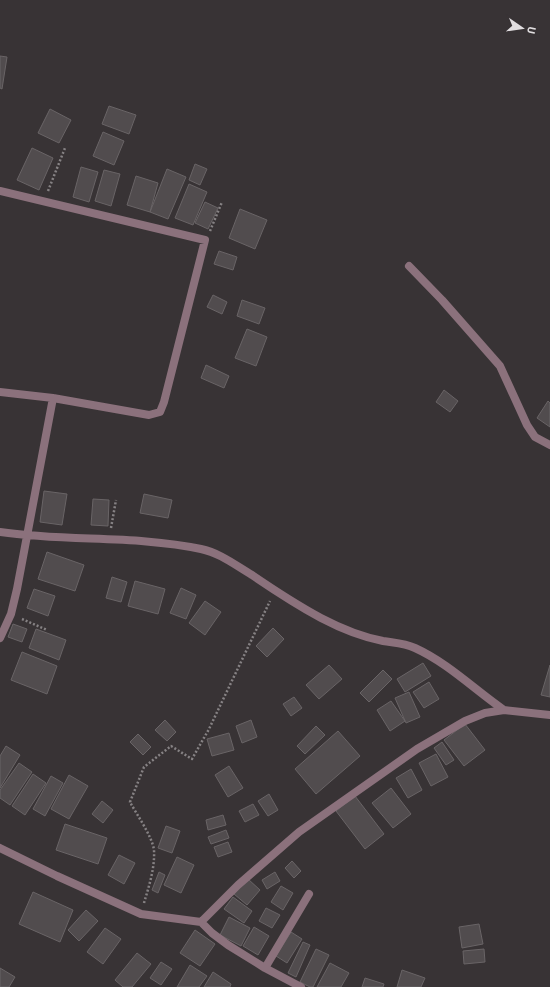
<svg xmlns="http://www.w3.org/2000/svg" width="550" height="987" font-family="Barlow,sans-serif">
	<rect width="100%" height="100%" fill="#383335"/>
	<path fill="#514c4e" stroke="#696466" d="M0,56L7,57L2,89L0,88Z
		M109,106L136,115L129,134L102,124Z
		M50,109L71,120L59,143L38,133Z
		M103,132L124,141L114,165L93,156Z
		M32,148L53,158L39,190L17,180Z
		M195,164L207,169L200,185L189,180Z
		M81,167L98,172L89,202L73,197Z
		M167,169L186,177L168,219L150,212Z
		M104,170L120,174L111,206L95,201Z
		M136,176L158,183L150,212L127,205Z
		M189,184L207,192L193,225L175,218Z
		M205,202L218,208L208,229L195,223Z
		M240,209L267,220L255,249L229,238Z
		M219,251L237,257L233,270L214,264Z
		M213,295L227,302L222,314L207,307Z
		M242,300L265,308L259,324L237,316Z
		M247,329L267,337L256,366L235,358Z
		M206,365L229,376L224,388L201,378Z
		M444,390L458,401L450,412L436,402Z
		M548,401L550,403V427L537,418Z
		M44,491L67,494L62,525L40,522Z
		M144,494L172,500L168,518L140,513Z
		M93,499L109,500L108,526L91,525Z
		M47,552L84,565L75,591L38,579Z
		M112,577L127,582L121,602L106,598Z
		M135,581L165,589L158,614L128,606Z
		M181,588L196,595L186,619L170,613Z
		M34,589L55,596L48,616L27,608Z
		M205,601L221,612L205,635L189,623Z
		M13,624L27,629L22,642L8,637Z
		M273,628L284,639L267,657L256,646Z
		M36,629L66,640L59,660L29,648Z
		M22,652L57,666L47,694L11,680Z
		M423,663L431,676L405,692L397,679Z
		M329,665L342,679L319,699L306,685Z
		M550,665V697L541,695Z
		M383,670L392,679L369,702L360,693Z
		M429,682L439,699L424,708L413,692Z
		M409,692L420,717L406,723L395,698Z
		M294,697L302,708L291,716L283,704Z
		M391,701L405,721L390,731L377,710Z
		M165,720L176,732L167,741L155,730Z
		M251,720L257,737L242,743L236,726Z
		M465,724L485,750L464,766L444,740Z
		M316,726L325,735L305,754L297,746Z
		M338,731L360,756L316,794L295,769Z
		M229,733L234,750L212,756L207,739Z
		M138,734L151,747L143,755L130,742Z
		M442,742L454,760L446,765L434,748Z
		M6,746L20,755L0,788V756Z
		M436,754L448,777L431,786L419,763Z
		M19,763L32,772L10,805L0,798V790Z
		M229,766L243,788L228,797L215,775Z
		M411,769L422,790L408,798L396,778Z
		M33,774L46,783L25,815L12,806Z
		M69,775L88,786L69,819L51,809Z
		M51,776L63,783L45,816L33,809Z
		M391,788L411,814L393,828L372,803Z
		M269,794L278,810L268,816L258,801Z
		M355,796L384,834L365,849L336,811Z
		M102,801L113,810L103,823L92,814Z
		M253,804L259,815L245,822L239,811Z
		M223,815L226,825L208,830L206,820Z
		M65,824L107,838L98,864L56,850Z
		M166,826L180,831L172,853L158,848Z
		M226,830L229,838L211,844L208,837Z
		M228,842L232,852L218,857L214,847Z
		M119,855L135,863L124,884L108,875Z
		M177,857L194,865L181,893L164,885Z
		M292,861L301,871L294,878L285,868Z
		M159,872L165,875L158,893L152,890Z
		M275,872L280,881L267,889L262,880Z
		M248,879L260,890L247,905L234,894Z
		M281,886L293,893L283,910L271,902Z
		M33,892L73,910L60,942L19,924Z
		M233,897L252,911L244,923L224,909Z
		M266,908L280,915L272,928L259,921Z
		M86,910L98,921L79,941L68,930Z
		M229,917L250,928L241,946L220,935Z
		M479,924L483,944L462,948L459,927Z
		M254,927L269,936L258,955L243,946Z
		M105,928L121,939L103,964L87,952Z
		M195,930L215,944L200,966L180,953Z
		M291,932L302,939L287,963L276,956Z
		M303,942L310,945L296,977L288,973Z
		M316,949L329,955L313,987H310L300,982Z
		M484,949L485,962L464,964L463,951Z
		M137,953L151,964L132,987H123L115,980Z
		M161,962L172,969L161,985L150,978Z
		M330,963L349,973L341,987H317Z
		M190,965L207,976L199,987H177Z
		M0,968L15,977L9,987H0Z
		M402,970L425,978L421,987H397Z
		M213,972L231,984L230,987H204Z
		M365,978L384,984L383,987H362Z"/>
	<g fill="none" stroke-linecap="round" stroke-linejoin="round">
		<path stroke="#868284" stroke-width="2.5" stroke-dasharray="2 2" stroke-linecap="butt" d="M48,191L65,148
			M210,231L222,202
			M111,528L116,500
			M22,619L47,630
			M144,903C149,886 155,868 154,850C152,836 137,815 130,802L144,767L171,746L192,759L209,729L270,601"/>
		<path stroke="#8b717c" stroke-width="8" d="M409,266L442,300L500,366L527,425L535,437L550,445"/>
		<path stroke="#8b717c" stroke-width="8" d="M0,191L205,240L164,402L160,412L149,415L53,398L0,392
			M0,532C66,542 136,535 201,549C220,553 235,565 252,575C274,590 297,605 321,618C340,628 362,637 383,641C395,643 404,643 415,648C448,663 475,690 504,710
			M0,638L11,614L17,589L53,398
			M0,848L57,876L141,914L201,922L212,933L228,945L265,968L301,987
			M201,922L238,885L299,832L417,749L465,721L485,713L504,710L550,715
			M265,968L309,894"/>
	</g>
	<g transform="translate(522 28) rotate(103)" stroke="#383335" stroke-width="3" paint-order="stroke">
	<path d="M0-3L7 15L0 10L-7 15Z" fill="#e1dee0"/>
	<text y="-6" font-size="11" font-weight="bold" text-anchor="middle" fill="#e1dee0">U</text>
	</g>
</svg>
